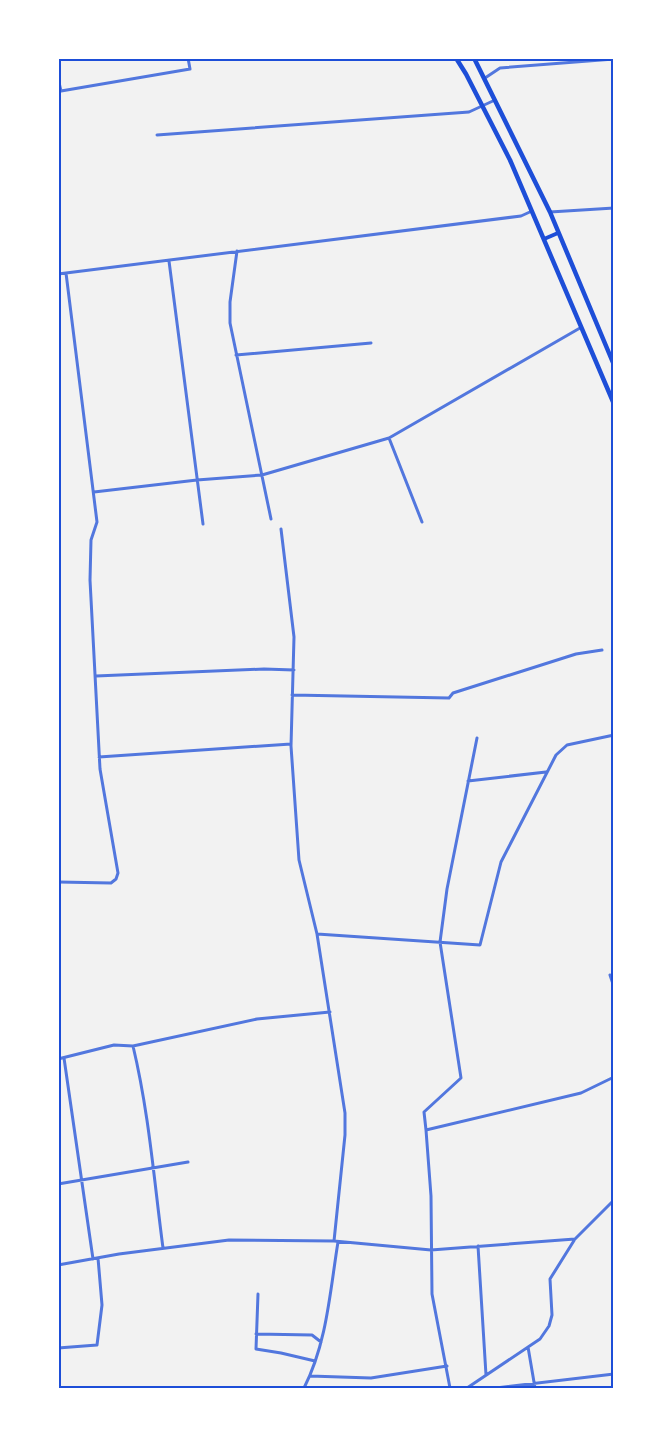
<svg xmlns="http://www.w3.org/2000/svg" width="672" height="1447" font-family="'Exo 2',sans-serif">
	<rect width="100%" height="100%" fill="#f2f2f2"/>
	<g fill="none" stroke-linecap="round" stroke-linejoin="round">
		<path stroke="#5277de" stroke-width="3" d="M58,78L61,91L190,69L188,58
			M485,78L500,68L614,59
			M157,135L469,112L495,100
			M550,212L614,208
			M237,251L230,302V323L271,519
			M169,261L203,524
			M58,274L521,216L532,211
			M236,355L371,343
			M389,438L422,522
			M94,492L197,480L262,475L389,438L580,328
			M281,529L294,637L291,746L299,860L317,934L345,1113V1135L334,1241
			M96,676L264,669L294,670
			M292,695L449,698L453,693L576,654L602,650
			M99,757L291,744
			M468,781L546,772
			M58,882L111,883L116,879L118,873L100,769L90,580L91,540L97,522L66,273
			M317,934L480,945L501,862L556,755L567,745L614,735
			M610,975L614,987
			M133,1046C149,1113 154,1180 163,1248
			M64,1058L93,1259
			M58,1059L114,1045L133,1046L257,1019L330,1012
			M426,1130L424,1112L461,1078L440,942L447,889L477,738
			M58,1184L188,1162
			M478,1246L486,1375
			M58,1265L119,1254L229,1240L334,1241L431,1250L575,1239
			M258,1294L256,1349L281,1353L315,1361
			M256,1334L312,1335L321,1342
			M528,1347L535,1388
			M58,1348L97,1345L102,1305L98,1258
			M310,1376L371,1378L447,1366
			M304,1388C327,1343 330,1291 338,1242
			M450,1388L432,1294L431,1196L426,1130L581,1093L614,1077
			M467,1388L540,1339L549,1326L552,1315L550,1279L575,1239L614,1200
			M496,1388L614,1374"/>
		<path stroke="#1d4ed8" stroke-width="4" d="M544,239L558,233"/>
		<path stroke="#1d4ed8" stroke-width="4.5" d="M456,58L466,74L510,160L614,404
			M474,58L550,212L614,365"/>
	</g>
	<rect width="672" height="1447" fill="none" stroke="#ffffff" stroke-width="120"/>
	<rect x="60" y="60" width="552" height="1327" fill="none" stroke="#1d4ed8" stroke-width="2"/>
</svg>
